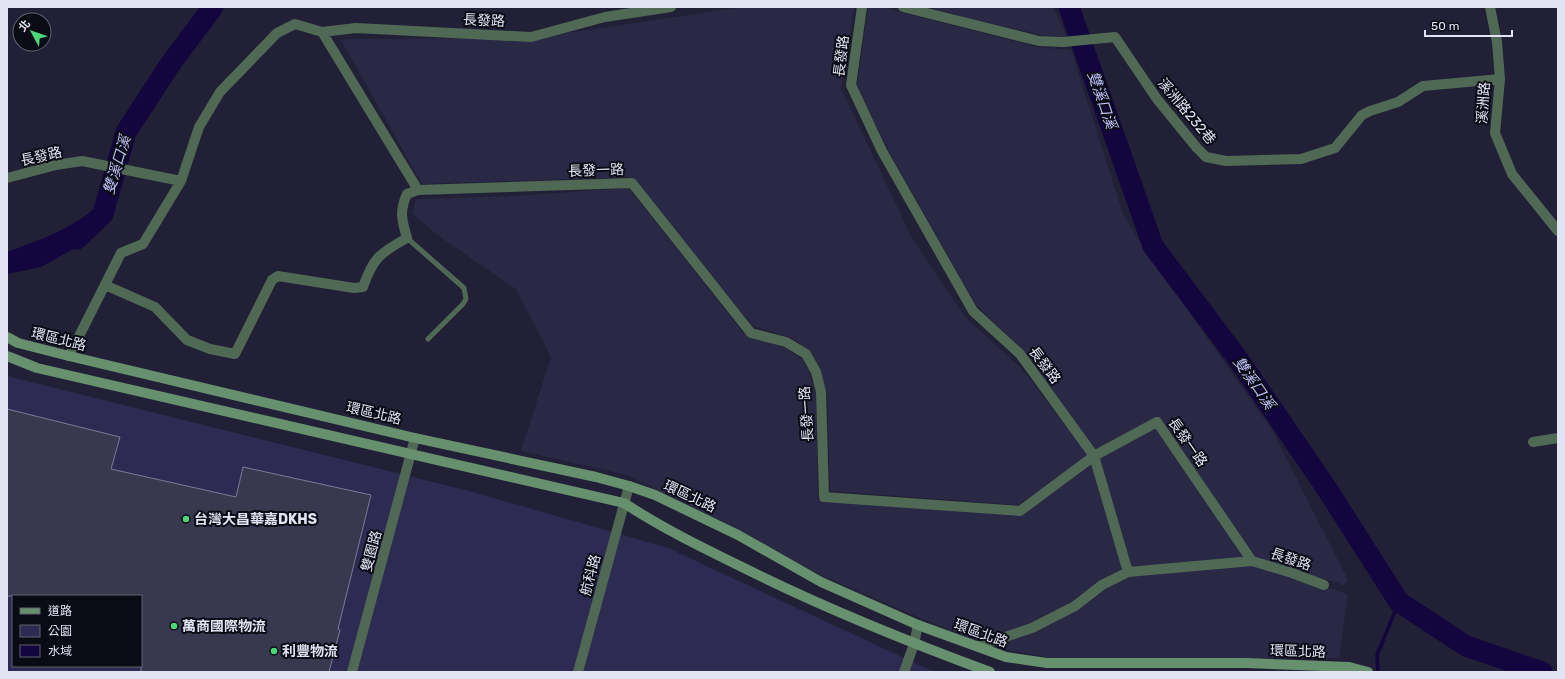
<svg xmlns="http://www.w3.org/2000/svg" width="1565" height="679" font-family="Rubik,'Noto Sans TC',sans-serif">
	<rect width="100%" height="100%" fill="#212036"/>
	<path fill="#2a2945" d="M742,7H847L854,8L841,88L912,238L966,318L1021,368L1089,456L1018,505L830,491L827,394L813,354L792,338L753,326L632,177L422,184L341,40L347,39L533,38Z
		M868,7H881L1037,47L1071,50L1123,214L1140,242L1272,430L1348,580L1344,585L1253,558L1158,416L1095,452L1024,351L976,305L892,157L857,86Z
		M929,7H1053L1067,37L1043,35L967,18Z
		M629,188L743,333L786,348L803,360L809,372L816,394L818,500L1021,513L1093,461L1125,571L1074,605L1032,626L978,642L899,609L820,575L719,520L627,475L521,451L551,357L516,289L443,239L428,227L412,213L416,199L513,196Z
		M1157,425L1247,559L1130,570L1095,458Z
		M1252,564L1348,594L1339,658H1052L992,647L989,646L1033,631L1102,585L1129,575Z"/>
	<path fill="#2e2b52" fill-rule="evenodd" d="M7,376L473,492L668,548L934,672H7ZM13,596H141V666H13Z"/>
	<path fill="#13053e" d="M94,210L100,225L77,247L41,267L7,274V252C38,241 67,230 94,210Z"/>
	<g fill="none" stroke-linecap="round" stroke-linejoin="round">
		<path stroke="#13053e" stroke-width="3.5" d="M1378,672L1377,655L1399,602"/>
		<path stroke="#13053e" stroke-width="21" d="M1069,7L1153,246L1238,359L1327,489L1399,602L1466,646L1542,672
			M77,239L103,214L126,132L171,63L213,7"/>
	</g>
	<path fill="#38384f" stroke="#7b7b96" d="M7,409L120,437L111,469L236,497L243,467L371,495L338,629L340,630L329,672H141V596H7Z"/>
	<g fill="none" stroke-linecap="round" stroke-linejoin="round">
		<path stroke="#4f6954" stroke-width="5" d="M407,238L464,288L466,299L463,304L428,339"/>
		<path stroke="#4f6954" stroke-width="10" d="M862,7L851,85L882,151L973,311L1020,354L1094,456L1128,572
			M903,7L1039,41L1063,42L1115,37L1157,99L1197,148L1206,157L1226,161L1301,159L1335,148L1362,115L1370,111L1398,102L1423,86L1500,79
			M1490,7L1497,42L1500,79L1495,133L1512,174L1558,231
			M322,32L418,190L632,183L751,333L786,342L806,354L816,372L821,392L824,497L1020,511L1094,456L1157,422L1252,561
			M7,178L56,165L82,161L181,181
			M105,285L155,307L187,340L210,349L235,354L272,280L278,276L354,288L363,287C373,258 380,253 407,238C402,221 399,211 407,194L418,190
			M69,356L121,253L143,244L181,181L199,127L220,92L277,33L295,24L322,32L356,28L531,37L605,17L671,7
			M1533,442L1558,438
			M978,646L1032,628L1075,606L1102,585L1128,572L1252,561L1292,573L1324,585
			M352,672L415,438
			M578,672L629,486
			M904,672L914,644L918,625"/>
		<path stroke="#67906f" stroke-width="10" d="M7,337L18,343L69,356L415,438L596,477L629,486L655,495L738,535L821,582L918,625L1006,657L1047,663H1246L1349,667L1368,672
			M7,356L37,368L624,503C662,528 703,548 744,568C824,608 906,641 990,672"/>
	</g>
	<g fill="#4bd677" stroke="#0b0b15" stroke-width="1.5">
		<circle cx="186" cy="519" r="4"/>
		<circle cx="174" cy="626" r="4"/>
		<circle cx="274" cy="651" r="4"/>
	</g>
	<g text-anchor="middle" stroke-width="4" stroke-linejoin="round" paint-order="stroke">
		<g font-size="14" fill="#e3e4f3" stroke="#0b0b15">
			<text transform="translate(484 20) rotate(3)" y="5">長發路</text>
			<text transform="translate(841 56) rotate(-83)" y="5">長發路</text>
			<text transform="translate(1483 103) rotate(-86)" y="5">溪洲路</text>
			<text transform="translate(1187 111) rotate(50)" y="5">溪洲路232巷</text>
			<text transform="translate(41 156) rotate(-13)" y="5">長發路</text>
			<text transform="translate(596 170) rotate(-2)" y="5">長發一路</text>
			<text transform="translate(59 339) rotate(14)" y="5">環區北路</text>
			<text transform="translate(1045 365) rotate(53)" y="5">長發路</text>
			<text transform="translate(374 413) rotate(13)" y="5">環區北路</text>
			<text transform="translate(806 414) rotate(-94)" y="5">長發一路</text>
			<text transform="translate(1188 442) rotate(55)" y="5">長發一路</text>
			<text transform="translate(690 496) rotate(25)" y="5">環區北路</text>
			<text transform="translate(371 551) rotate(-75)" y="5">雙園路</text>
			<text transform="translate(1291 559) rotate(18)" y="5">長發路</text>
			<text transform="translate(590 575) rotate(-75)" y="5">航科路</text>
			<text transform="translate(981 633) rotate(20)" y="5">環區北路</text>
			<text transform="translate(1298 651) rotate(2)" y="5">環區北路</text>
		</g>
		<g font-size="14" font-weight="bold" fill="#e3e4f3" stroke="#0b0b15" text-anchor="start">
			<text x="194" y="524">台灣大昌華嘉DKHS</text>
			<text x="182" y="631">萬商國際物流</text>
			<text x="282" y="656">利豐物流</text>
		</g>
		<g font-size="15" font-style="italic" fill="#bebff6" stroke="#0b0b15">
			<text transform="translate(1102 100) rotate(71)" y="5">雙溪口溪</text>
			<text transform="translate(117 165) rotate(-73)" y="5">雙溪口溪</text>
			<text transform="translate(1254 383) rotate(55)" y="5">雙溪口溪</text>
		</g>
	</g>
	<rect width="1565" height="679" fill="none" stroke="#e3e4f3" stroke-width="16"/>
	<rect x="12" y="595" width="130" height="72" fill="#0b0b15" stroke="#61626e"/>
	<rect x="20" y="608" width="20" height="6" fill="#67906f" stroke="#61626e"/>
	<text x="48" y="615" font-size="12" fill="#e3e4f3">道路</text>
	<rect x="20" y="625" width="20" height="12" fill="#2e2b52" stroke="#61626e"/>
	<text x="48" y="635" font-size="12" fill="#e3e4f3">公園</text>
	<rect x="20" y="645" width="20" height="12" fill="#13053e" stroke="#61626e"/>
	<text x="48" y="655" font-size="12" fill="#e3e4f3">水域</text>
	<g transform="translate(32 32) rotate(310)"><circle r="19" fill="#0b0b15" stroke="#61626e"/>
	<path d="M0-3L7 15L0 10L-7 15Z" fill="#4bd677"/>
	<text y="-6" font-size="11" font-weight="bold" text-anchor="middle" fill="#e3e4f3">北</text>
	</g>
	<path d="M1425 30v6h87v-6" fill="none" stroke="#e3e4f3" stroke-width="2"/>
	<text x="1431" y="30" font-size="12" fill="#e3e4f3" stroke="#0b0b15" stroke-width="3" paint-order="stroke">50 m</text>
</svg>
